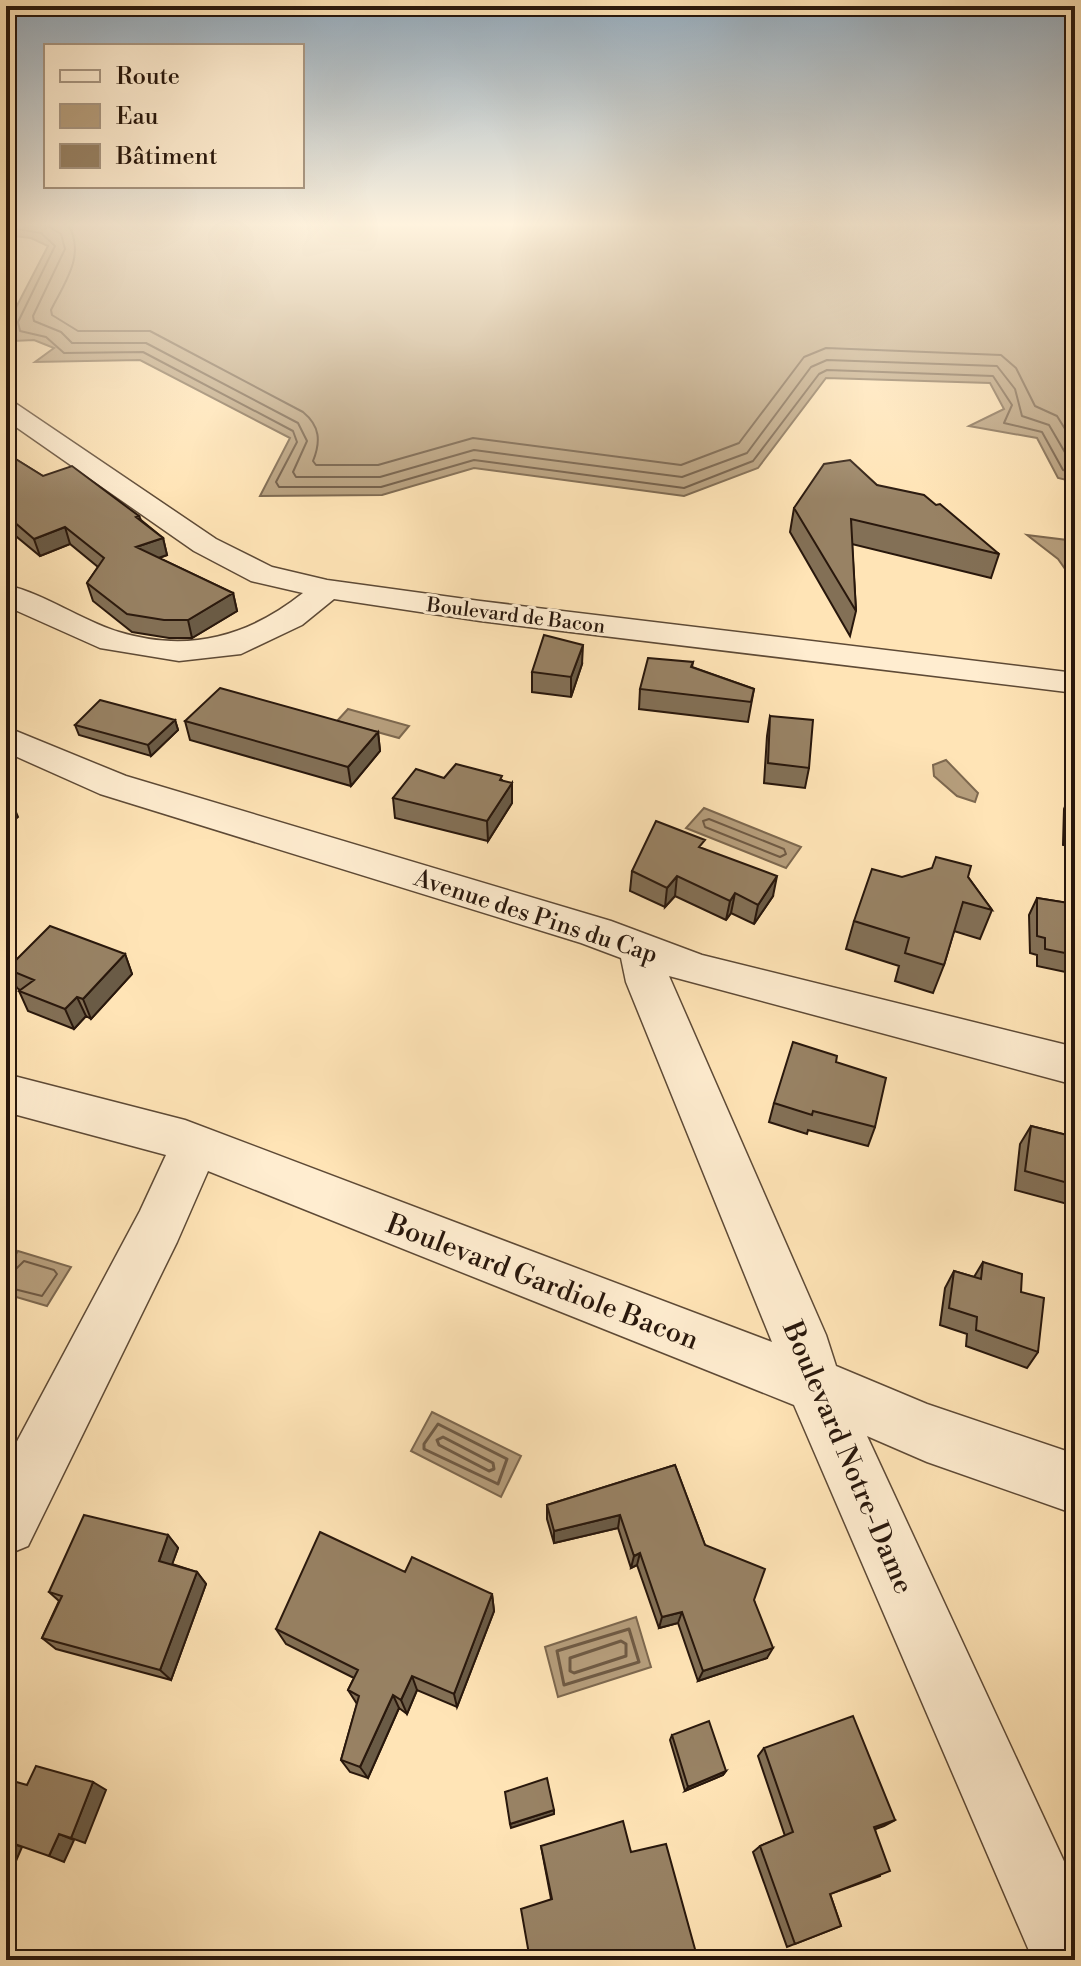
<svg xmlns="http://www.w3.org/2000/svg" width="1081" height="1966" font-family="'Libre Bodoni',serif">
	<rect width="100%" height="100%" fill="#ffe4b6"/>
	<filter id="stains"><feTurbulence type="fractalNoise" baseFrequency=".0025" numOctaves="4"/><feColorMatrix values="0 0 0 0 .2 0 0 0 0 .09 0 0 0 0 .02 0 0 0 .5 -.17"/></filter>
	<radialGradient id="worn" r=".72"><stop offset=".6" stop-color="#630" stop-opacity="0"/><stop offset="1" stop-color="#630" stop-opacity=".3"/></radialGradient>
	<path fill="#b69e7c" stroke="#7d684f" stroke-width="2" d="M6,224H1075V482L1058,478L1037,438L969,426L1004,409L990,383L826,378L758,468L684,496L474,468L382,495L260,496L290,438L140,360L35,362L54,348L34,340L13,341L9,321L48,246L31,238L6,235Z
		M1027,535L1075,541V583L1058,559Z
		M348,709L409,726L399,738L337,721Z
		M946,760L978,793L975,802L957,796L934,776L933,765Z
		M704,808L801,847L786,868L686,828Z
		M18,1251L71,1267L47,1306L6,1294V1270Z
		M432,1412L521,1456L501,1497L411,1451Z
		M636,1617L651,1667L558,1697L545,1647Z"/>
	<g fill="none" stroke-linecap="round" stroke-linejoin="round">
		<path stroke="#6f5a44" stroke-width="2" d="M44,224L61,234L65,249L33,316L34,321L61,332L72,343H146L298,423L307,441L293,472L296,477H380L474,450L682,477L747,453L811,367L827,360L997,366L1015,389L1022,416L1049,425L1070,461L1075,463
			M68,224C86,255 65,282 51,310L52,315L78,331H150L303,412C320,426 321,441 313,461L316,465H378L473,438L681,465L739,443L804,357L826,348L1001,355L1016,368L1035,406L1057,416L1075,445
			M6,227L41,233L55,246L18,322L20,331L46,337L64,353L143,352L293,431L297,442L276,482L279,487H381L474,460L684,488L753,461L819,374L827,370L993,376L1012,405L1004,423L1042,432L1063,470L1075,473
			M709,819L784,849L786,854L780,857L705,827L703,821Z
			M6,1273L13,1272L24,1261L54,1270L57,1274L42,1296L6,1287"/>
		<path stroke="#6f5a44" stroke-width="3" d="M438,1424L507,1459L498,1484L424,1449V1444Z
			M443,1437L493,1463L494,1469L489,1471L439,1445L437,1440Z
			M629,1629L639,1662L564,1685L557,1651Z
			M621,1641L626,1644V1656L574,1673L570,1671V1658Z"/>
		<defs>
			<path id="minor" d="M6,400L15,403L216,539L272,567L327,580L480,601L1075,673V693L480,621L334,599L302,625L241,654L179,661L100,648L6,606V585C46,594 80,620 119,632C188,653 248,637 303,593L251,581L194,551L6,420Z
				M6,727L126,776L611,921L702,955L1075,1047V1085L669,976L826,1335L836,1366L927,1404L1075,1454V1514L927,1462L867,1436L1075,1885V1960H1033L794,1405L208,1171L177,1242L28,1546L6,1555V1462L140,1211L166,1155L6,1112V1074L185,1120L772,1342L626,982L621,958L581,943L100,794L6,752Z"/>
		</defs>
		<use href="#minor" stroke="#5e4a36" stroke-width="3"/>
		<use href="#minor" fill="#ffedd0" fill-rule="evenodd"/>
	</g>
	<path fill="#837056" stroke="#28170c" stroke-width="2" d="M6,453L43,476L139,516L141,520L163,538L167,555L159,558L233,593L237,611L192,638H169L132,632L93,601L87,583L98,567L70,544L40,556L6,528Z
		M877,485L999,554L991,578L852,544L856,611L850,636L790,532L794,508Z
		M693,662L692,667L754,689L748,722L639,709L640,689Z
		M582,664L571,697L532,692V672Z
		M770,716L809,768L805,788L764,783L767,736Z
		M175,720L178,730L151,756L79,735L75,725Z
		M185,721L378,732L380,751L351,786L190,740Z
		M444,778L502,780L512,803L488,841L395,818L393,798Z
		M1072,790L1075,791V847L1063,845L1064,809Z
		M704,849L773,896L754,924L731,913L726,920L675,896L665,907L630,891L632,871Z
		M902,877H968L992,910L980,939L954,931L944,965L933,993L895,981L899,966L846,949L854,921Z
		M1037,898L1075,904V974L1037,966V955L1030,953L1029,915Z
		M125,954L132,974L91,1019L86,1016L74,1029L28,1011L19,991L20,990L17,988L7,969Z
		M836,1062L875,1127L868,1146L808,1130L807,1134L769,1122L774,1103Z
		M1031,1126L1075,1137V1206L1015,1190L1020,1144Z
		M983,1262L1021,1292L1038,1352L1027,1368L966,1346L967,1334L940,1325L945,1288L954,1271L974,1277Z
		M675,1465L705,1545L754,1600L767,1658L698,1681L678,1623L659,1628L637,1565L631,1568L618,1528L554,1543L547,1519V1505Z
		M168,1535L178,1548L172,1564L197,1572L206,1584L171,1680L56,1649L42,1638L59,1601L49,1592Z
		M405,1572L492,1594L494,1611L457,1707L417,1690L407,1714L399,1708L368,1778L350,1772L341,1760L357,1704L348,1690L354,1678L286,1644L276,1629Z
		M672,1735L726,1771L723,1775L685,1791L670,1740Z
		M764,1748L895,1820L875,1829L880,1876L830,1894L841,1926L787,1947L753,1852L760,1846L785,1836L758,1756Z
		M541,1846L631,1852L551,1899Z"/>
	<path fill="#6a5b46" stroke="#28170c" stroke-width="2" d="M65,527L70,544L40,556L34,539Z
		M163,538L167,555L141,564L136,547Z
		M233,593L237,611L192,638L188,620Z
		M583,645L582,664L571,697V677Z
		M175,720L178,730L151,756L148,745Z
		M378,732L380,751L351,786L348,767Z
		M512,783V803L488,841L487,821Z
		M10,798L18,817L6,827V802Z
		M677,876L675,896L665,907L667,888Z
		M777,876L773,896L754,924L758,905Z
		M735,893L731,913L726,920L730,901Z
		M125,954L132,974L91,1019L83,999Z
		M77,997L86,1016L74,1029L65,1009Z
		M6,1365L10,1371L6,1378Z
		M620,1515L618,1528L554,1543V1531Z
		M168,1535L178,1548L169,1573L159,1561Z
		M640,1553L637,1565L631,1568L634,1556Z
		M197,1572L206,1584L171,1680L160,1670Z
		M492,1594L494,1611L457,1707L454,1694Z
		M682,1612L678,1623L659,1628L662,1617Z
		M773,1648L767,1658L698,1681L703,1671Z
		M412,1676L417,1690L407,1714L401,1700Z
		M393,1695L399,1708L368,1778L360,1767Z
		M726,1771L723,1775L685,1791L688,1787Z
		M93,1782L106,1790L85,1843L71,1838Z
		M554,1810V1814L511,1828L510,1824Z
		M895,1820L884,1826L864,1833L874,1827Z
		M59,1834L74,1840L64,1862L49,1856Z
		M6,1841L22,1847L6,1884Z"/>
	<path fill="#988264" stroke="#28170c" stroke-width="2" d="M6,453L43,476L72,466L139,516L136,517L163,538L136,547L233,593L188,620H164L127,614L87,583L104,558L65,527L34,539L6,515Z
		M850,460L877,485L924,495L936,505L940,504L999,554L851,519L856,611L794,508L824,464Z
		M544,635L583,645L571,677L532,672Z
		M648,658L693,662L691,667L754,689L751,702L640,689Z
		M220,688L378,732L348,767L185,721Z
		M100,700L175,720L148,745L75,725Z
		M770,716L813,720L809,768L768,763Z
		M456,764L502,776L500,780L512,783L487,821L393,798L416,769L444,778Z
		M1072,790L1075,791V827L1071,826Z
		M656,821L705,840L699,847L777,876L758,905L735,893L730,901L677,876L667,888L632,871Z
		M936,857L971,866L968,877L992,910L963,902L944,965L905,953L909,938L854,921L872,869L902,877L932,868Z
		M1037,898L1075,904V955L1045,949V938L1037,936Z
		M50,926L125,954L83,999L77,997L65,1009L19,991L34,980L7,969Z
		M793,1042L837,1056L836,1062L886,1078L875,1127L813,1111L812,1115L774,1103Z
		M1031,1126L1075,1137V1185L1025,1171Z
		M983,1262L1022,1274L1021,1292L1044,1298L1038,1352L976,1330L977,1317L949,1308L954,1271L981,1279Z
		M675,1465L705,1545L765,1569L754,1600L773,1648L703,1671L682,1612L662,1617L640,1553L634,1556L620,1515L554,1531L547,1505Z
		M84,1515L168,1535L159,1561L197,1572L160,1670L42,1638L62,1596L49,1592Z
		M320,1532L405,1572L412,1557L492,1594L454,1694L412,1676L401,1700L393,1695L360,1767L341,1760L359,1696L348,1690L358,1670L276,1629Z
		M853,1716L895,1820L874,1827L890,1871L830,1894L841,1926L795,1944L760,1846L793,1832L764,1748Z
		M709,1721L726,1771L688,1787L672,1735Z
		M36,1766L93,1782L71,1838L59,1834L49,1856L6,1841V1779L27,1785Z
		M547,1778L554,1810L510,1824L505,1792Z
		M623,1821L631,1852L666,1844L698,1960H530L521,1909L552,1899L541,1846Z"/>
	<linearGradient id="sky" x2="0" y2="1"><stop stop-color="#94abbd"/><stop offset="0.45" stop-color="#fff3de"/><stop offset="1" stop-color="#fff3de" stop-opacity="0"/></linearGradient>
	<rect width="1081" height="499" fill="url(#sky)"/>
	<g text-anchor="middle" stroke-width="6" stroke-linejoin="round" paint-order="stroke">
		<g font-size="20" fill="#28170c" stroke="#ffedd0">
			<text transform="translate(516 615) rotate(7)" y="7">Boulevard de Bacon</text>
		</g>
		<g font-size="24" fill="#28170c" stroke="#ffedd0">
			<text transform="translate(536 916) rotate(18)" y="8">Avenue des Pins du Cap</text>
		</g>
		<g font-size="28" fill="#28170c" stroke="#ffedd0">
			<text transform="translate(543 1281) rotate(21)" y="10">Boulevard Gardiole Bacon</text>
			<text transform="translate(849 1457) rotate(67)" y="10">Boulevard Notre-Dame</text>
		</g>
	</g>
	<rect width="1081" height="1966" fill="none" stroke="#ffe4b6" stroke-width="32"/>
	<rect x="8" y="8" width="1065" height="1950" fill="none" stroke="#28170c" stroke-width="4"/>
	<rect x="16" y="16" width="1049" height="1934" fill="none" stroke="#28170c" stroke-width="2"/>
	<rect x="44" y="44" width="260" height="144" fill="#ffedd0" stroke="#a99782" stroke-width="2"/>
	<rect x="60" y="70" width="40" height="12" fill="#ffedd0" stroke="#a99782" stroke-width="2"/>
	<text x="116" y="84" font-size="24" fill="#28170c">Route</text>
	<rect x="60" y="104" width="40" height="24" fill="#b69e7c" stroke="#a99782" stroke-width="2"/>
	<text x="116" y="124" font-size="24" fill="#28170c">Eau</text>
	<rect x="60" y="144" width="40" height="24" fill="#988264" stroke="#a99782" stroke-width="2"/>
	<text x="116" y="164" font-size="24" fill="#28170c">Bâtiment</text>
	<rect width="100%" height="100%" filter="url(#stains)"/>
	<rect width="100%" height="100%" fill="url(#worn)"/>
</svg>
